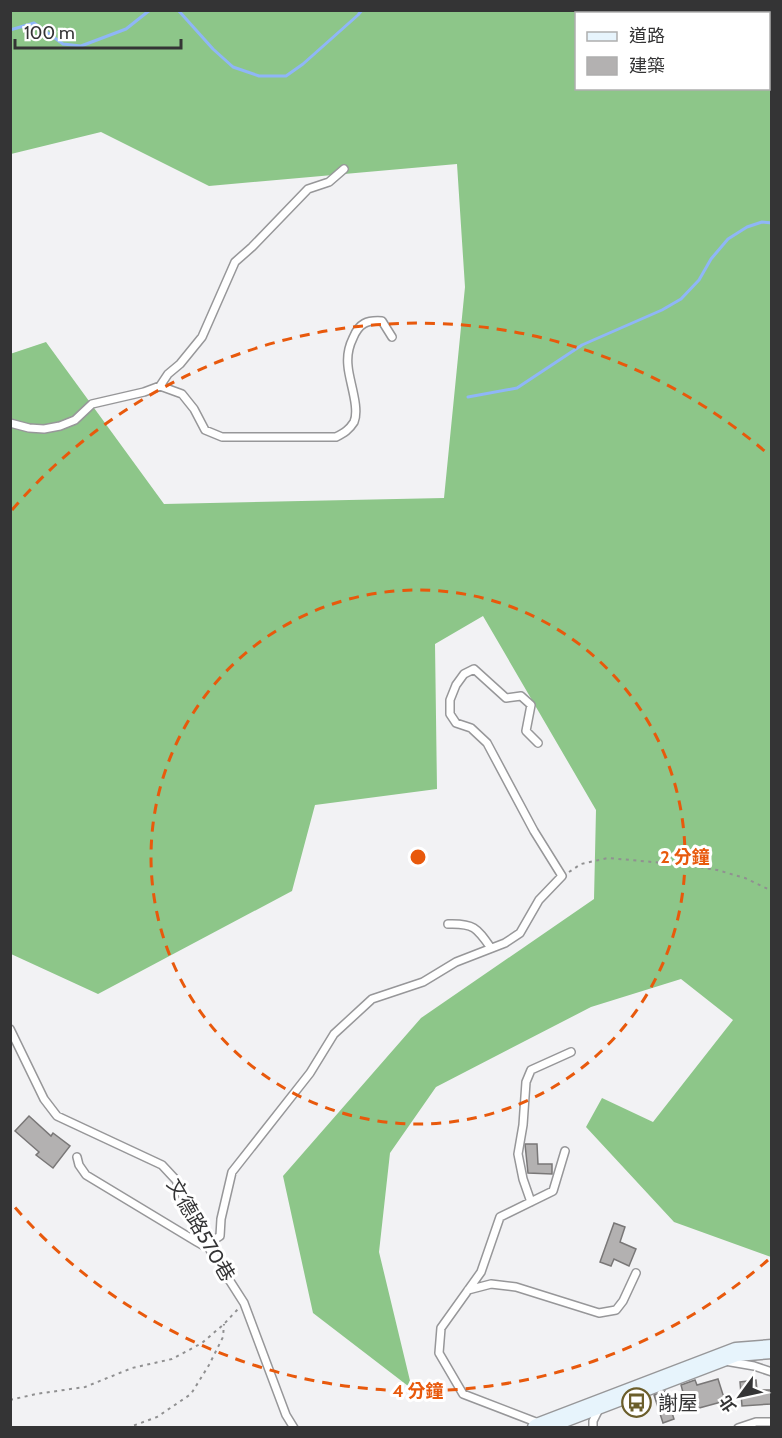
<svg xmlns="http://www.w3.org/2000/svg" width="782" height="1438" font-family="Cabin,'Noto Sans TC',sans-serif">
	<rect width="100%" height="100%" fill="#f2f2f4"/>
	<path fill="#8dc689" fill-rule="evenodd" d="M11,11H771V1257L674,1222L586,1127L602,1098L653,1122L733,1020L681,979L591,1007L436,1087L390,1153L379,1252L412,1389L313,1313L283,1176L421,1018L594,899L596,810L483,616L435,644L437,789L315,805L292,891L98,994L11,954L10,354L46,342L164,504L444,498L465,287L457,164L209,186L101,132L11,154ZM576,14H768V88H576Z"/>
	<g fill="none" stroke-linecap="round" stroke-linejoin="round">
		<path stroke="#8fb6f7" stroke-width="3" d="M178,10L213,49L233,67L259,76H286L303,64L358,15L362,10
			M10,30L34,23L63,44L81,46L126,29L150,10
			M468,397L517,388L582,345L662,310L681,299L699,280L711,259L728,239L747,227L762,222L772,223"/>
	</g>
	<path fill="#b3b1b1" stroke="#797777" stroke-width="1.5" d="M29,1116L51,1136L53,1133L70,1146L53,1168L36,1155L39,1152L15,1131Z
		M525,1144H537L538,1164H552V1174L528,1173Z
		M614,1223L625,1227L620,1242L636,1249L629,1266L614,1259L611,1266L600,1262Z
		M718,1379L725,1401L688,1411L681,1385L695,1380L697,1385Z
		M756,1380L757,1390H771V1404L742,1406L740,1382Z
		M665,1391L674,1419L663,1423L654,1395Z"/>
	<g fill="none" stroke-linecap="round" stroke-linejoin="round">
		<defs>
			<path id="service" d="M160,386L182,394L194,409L205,430L222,437H336C344,433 349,430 354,422C360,408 349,381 348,366C347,357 349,346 353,338C359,323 367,320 382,321L392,337
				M10,423L29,428L44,429L60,426L75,420L92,404L144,392L160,386L168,374L180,364L202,337L235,262L252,247L308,189L329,182L344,169
				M448,924C474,923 477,928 491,948
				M10,1029L44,1099L57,1116L162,1165L176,1180L198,1231L244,1303L286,1415L294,1428
				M77,1157L79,1165L86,1175L197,1242L204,1246L220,1236L221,1219L232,1172L310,1073L334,1034L372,999L423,982L456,962L505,943L520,933L539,900L562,876L534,831L487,743L471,728L456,723L450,714V700L456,685L464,674L474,669L506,698L521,696L531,705L526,731L538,743
				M531,1202L523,1179L518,1154L523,1125L526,1082L531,1070L571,1052
				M468,1290L491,1284L516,1287L599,1313L616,1310L623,1301L636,1273
				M725,1361L754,1366L772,1372
				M541,1424L463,1394L439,1353L441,1328L481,1272L500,1217L553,1191L565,1151
				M593,1428V1421L600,1407
				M738,1428L756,1422H772"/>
			<path id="secondary" d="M537,1428L736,1352L772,1349"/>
		</defs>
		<use href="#service" stroke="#979799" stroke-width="10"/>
		<use href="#secondary" stroke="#979799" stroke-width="21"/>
		<path stroke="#909091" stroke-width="2" stroke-dasharray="3 4.5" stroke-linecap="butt" d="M569,872L581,864L608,858L686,865L717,870L745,878L772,891
			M10,1400L36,1394L85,1387L132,1368L172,1359L202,1343L224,1324L238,1309
			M127,1428L157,1417L191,1394L209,1365L223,1337L224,1324"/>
		<use href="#service" stroke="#fff" stroke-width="7"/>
		<use href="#secondary" stroke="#e7f4fc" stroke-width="18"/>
	</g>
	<g fill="none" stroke="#e8590c" stroke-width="3" stroke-dasharray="10 8">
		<circle cx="418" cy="857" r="267"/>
		<path d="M768 1260A534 534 0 0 1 12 1204M12 510A534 534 0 0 1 768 454"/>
	</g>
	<defs>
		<symbol id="bus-ring" viewBox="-11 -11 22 22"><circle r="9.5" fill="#fff" stroke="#6b5e2b" stroke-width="1.5"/><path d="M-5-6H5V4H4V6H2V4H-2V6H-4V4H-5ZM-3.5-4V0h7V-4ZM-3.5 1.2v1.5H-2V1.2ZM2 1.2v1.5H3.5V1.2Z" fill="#6b5e2b"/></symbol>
	</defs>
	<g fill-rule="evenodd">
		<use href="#bus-ring" x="620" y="1386" width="33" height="33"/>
	</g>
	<g text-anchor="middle" stroke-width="6" stroke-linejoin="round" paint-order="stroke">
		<g font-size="20" fill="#343435" stroke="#fff">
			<text transform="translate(201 1230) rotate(60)" y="7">文德路570巷</text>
		</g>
		<g font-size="20" fill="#343435" stroke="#fff" text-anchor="start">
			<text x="658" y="1410">謝屋</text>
		</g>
	</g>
	<circle cx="418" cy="857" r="9" fill="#e8590c" stroke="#fff" stroke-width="3"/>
	<g font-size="18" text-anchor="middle" font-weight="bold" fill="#e8590c" stroke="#fff" stroke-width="6" stroke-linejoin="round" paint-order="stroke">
		<text x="685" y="863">2 分鐘</text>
		<text x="418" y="1397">4 分鐘</text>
	</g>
	<rect width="782" height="1438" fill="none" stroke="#343435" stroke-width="24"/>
	<rect x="575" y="12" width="195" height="78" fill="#ffffff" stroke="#aeaeae" stroke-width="1.5"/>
	<rect x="587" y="32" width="30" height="9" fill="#e7f4fc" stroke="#aeaeae" stroke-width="1.5"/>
	<text x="629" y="42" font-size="18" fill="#343435">道路</text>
	<rect x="587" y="57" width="30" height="18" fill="#b3b1b1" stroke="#aeaeae" stroke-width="1.5"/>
	<text x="629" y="72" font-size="18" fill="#343435">建築</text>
	<g transform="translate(740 1396) rotate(237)" stroke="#ffffff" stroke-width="4.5" paint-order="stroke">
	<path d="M0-4.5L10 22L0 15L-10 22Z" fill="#343435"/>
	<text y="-9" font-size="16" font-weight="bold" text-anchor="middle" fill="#343435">北</text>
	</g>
	<path d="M15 39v9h166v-9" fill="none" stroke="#343435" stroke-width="3"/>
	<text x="24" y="39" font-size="18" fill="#343435" stroke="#ffffff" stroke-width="4.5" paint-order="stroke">100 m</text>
</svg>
